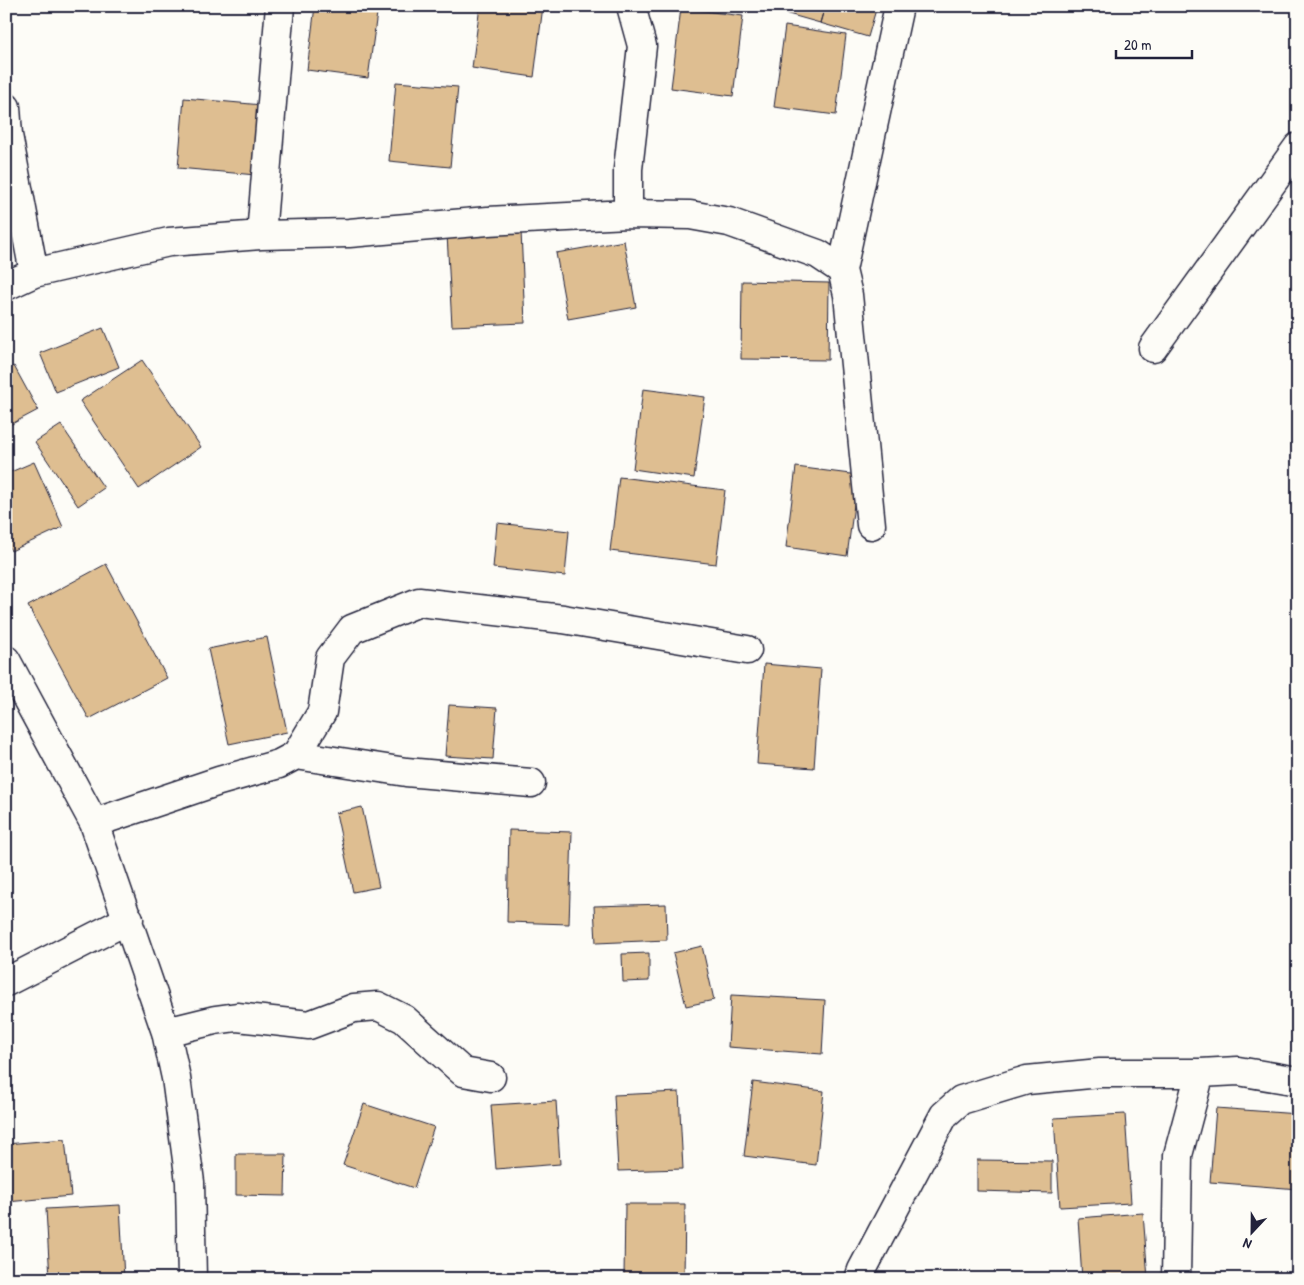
<svg xmlns="http://www.w3.org/2000/svg" width="1304" height="1285" font-family="'Patrick Hand',sans-serif">
	<rect width="100%" height="100%" fill="#fdfcf7"/>
	<filter id="ink" filterUnits="userSpaceOnUse"><feTurbulence type="fractalNoise" baseFrequency=".02" numOctaves="2"/><feDisplacementMap in="SourceGraphic" scale="10" xChannelSelector="R" yChannelSelector="G"/><feConvolveMatrix kernelMatrix="1 2 1 2 8 2 1 2 1" color-interpolation-filters="sRGB"/></filter>
	<g filter="url(#ink)">
		<path fill="#debe91" stroke="#22223b" d="M315,6H378L368,78L307,70Z
			M480,6H543L534,77L472,68Z
			M767,6H825L820,23L767,8Z
			M825,6H877L868,37L820,23Z
			M681,8L743,16L733,96L671,88Z
			M785,26L846,35L836,115L774,107Z
			M396,82L458,87L450,167L389,161Z
			M184,98L262,105L256,175L178,168Z
			M521,231L525,323L452,326L447,234Z
			M624,241L636,307L568,319L556,253Z
			M742,281L829,283L828,360L741,359Z
			M103,328L119,367L56,392L40,353Z
			M142,360L201,447L139,489L80,401Z
			M14,366L38,410L6,427V370Z
			M643,389L705,397L694,478L633,469Z
			M61,425L104,488L78,506L35,442Z
			M34,462L63,527L11,551L6,541V474Z
			M796,467L858,475L847,556L786,547Z
			M619,477L725,490L716,564L610,551Z
			M497,523L569,531L565,576L493,568Z
			M106,564L167,678L89,719L28,606Z
			M267,637L287,732L229,744L208,649Z
			M764,664L821,669L814,768L757,764Z
			M449,705L497,708L493,759L445,756Z
			M362,807L379,887L353,892L336,813Z
			M509,830L572,832L569,924L507,922Z
			M666,904L667,940L596,943L594,906Z
			M702,946L714,1000L686,1006L673,953Z
			M649,953V981L623,982L622,954Z
			M731,995L825,1000L822,1054L728,1047Z
			M753,1082L824,1091L816,1165L744,1156Z
			M679,1092L683,1169L618,1171L614,1095Z
			M556,1101L560,1164L496,1169L491,1105Z
			M364,1104L434,1127L414,1188L343,1165Z
			M1216,1108L1298,1114V1189L1210,1182Z
			M1125,1114L1131,1203L1060,1207L1054,1118Z
			M65,1139L71,1196L7,1202L6,1144Z
			M236,1154H286L285,1196L236,1195Z
			M977,1160L1052,1161V1193L977,1191Z
			M625,1204H685L684,1278L624,1277Z
			M120,1205L124,1279H50L46,1209Z
			M1143,1213L1148,1279H1082L1078,1218Z"/>
		<g fill="none" stroke-linecap="round" stroke-linejoin="round">
			<defs>
				<path id="minor" d="M6,107L8,135L34,273
					M628,214V169L642,46L631,6
					M261,235L280,6
					M842,270L899,6
					M6,286L34,273L169,242L261,235L349,233L488,221L628,214L690,215L729,222L818,254L842,270L848,295L871,525
					M1153,348L1298,147
					M6,660L94,823L166,1032L176,1078L190,1182L192,1279
					M296,755L406,772L531,783
					M94,823L219,781L279,764L296,755L322,712L330,658L352,629L419,602L563,619L747,650
					M6,982L129,919
					M166,1032L215,1020L237,1017L309,1025L354,1008L378,1006L404,1019L463,1072L491,1077
					M859,1279L862,1270L944,1115L961,1100L1027,1080L1100,1073H1200L1238,1071L1298,1081
					M1176,1279L1178,1155L1200,1073"/>
			</defs>
			<use href="#minor" stroke="#22223b" stroke-width="31"/>
			<use href="#minor" stroke="#fdfcf7" stroke-width="28"/>
		</g>
	</g>
	<rect width="1304" height="1285" fill="none" stroke="#fdfcf7" stroke-width="25"/>
	<rect x="12" y="12" width="1279" height="1260" fill="none" stroke="#22223b" stroke-width="2" filter="url(#ink)"/>
	<g transform="translate(1252 1232) rotate(202)" stroke="#fdfcf7" stroke-width="4" paint-order="stroke">
	<path d="M0-4L9 19L0 12L-9 19Z" fill="#22223b"/>
	<text y="-8" font-size="14" font-weight="bold" text-anchor="middle" fill="#22223b">N</text>
	</g>
	<path d="M1116 50v8h76v-8" fill="none" stroke="#22223b" stroke-width="2.5"/>
	<text x="1124" y="50" font-size="15" fill="#22223b" stroke="#fdfcf7" stroke-width="4" paint-order="stroke">20 m</text>
</svg>
